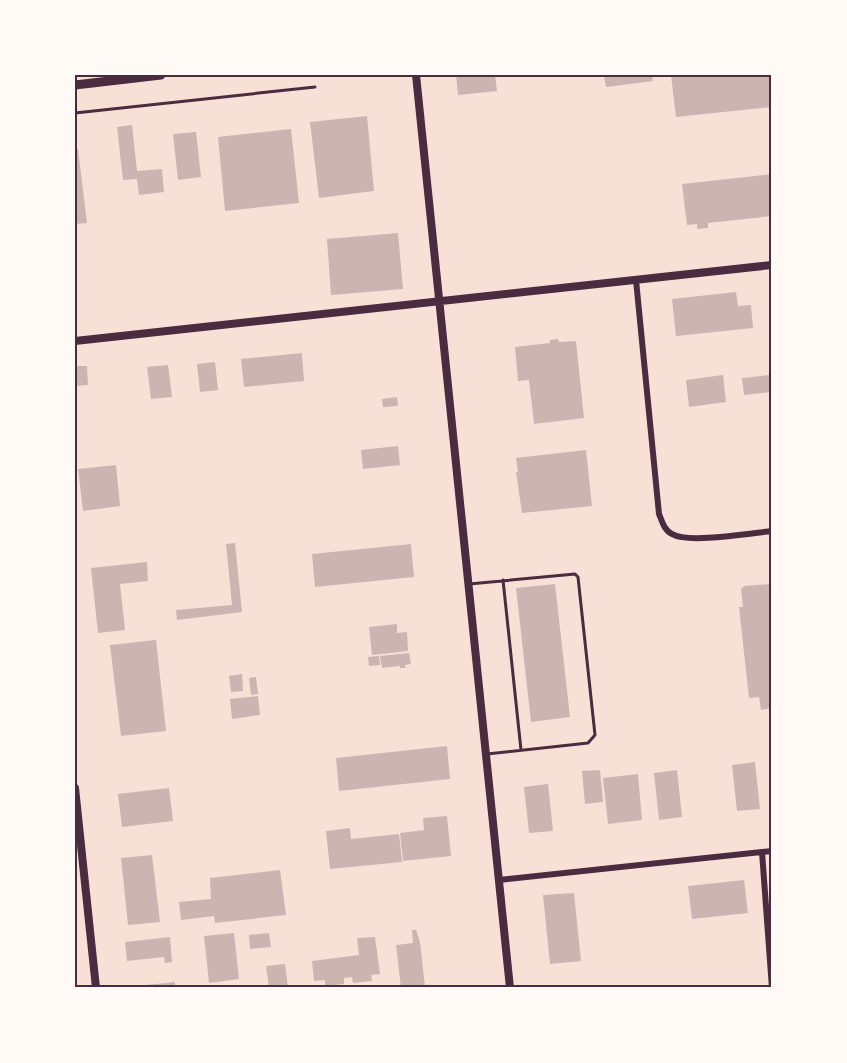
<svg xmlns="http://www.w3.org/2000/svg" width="847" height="1063" font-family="'PT Serif',serif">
	<rect width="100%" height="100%" fill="#f7e1d7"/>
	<path fill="#ccb4b1" d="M456,75H495L497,91L458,95Z
		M604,75H652L653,81L606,87Z
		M671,75H772V107L676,117Z
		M367,116L374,191L319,198L310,122Z
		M132,125L137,171L162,169L164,192L139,195L137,179L123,180L117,127Z
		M291,129L299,203L225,211L218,137Z
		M196,132L201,177L178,180L173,134Z
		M75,149H78L87,223L75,224Z
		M772,174V216L708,223V228L697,229V224L687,225L682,184Z
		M398,233L403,289L331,295L327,239Z
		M736,292L738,306L751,305L753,328L676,336L672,299Z
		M558,339L559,342L576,341L584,418L534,424L529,380L518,381L515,347L550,343V340Z
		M302,353L304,381L244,387L241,359Z
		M215,362L218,390L200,392L197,364Z
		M168,365L172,397L151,399L147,367Z
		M75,366H87L88,385L75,386Z
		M723,375L726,402L689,407L686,380Z
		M770,375L772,392L744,395L742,378Z
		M397,397L398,406L383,407L382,399Z
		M398,446L400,465L363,469L361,450Z
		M586,450L592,506L522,513L516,472H518L516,458Z
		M116,465L120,506L83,511L78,469Z
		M235,543L242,612L177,620L176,610L232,605L226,544Z
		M411,544L414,577L315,587L312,554Z
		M147,562L148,581L120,584L125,630L98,633L91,568Z
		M555,584L570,717L531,722L516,588Z
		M772,584V708L761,710L759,697L749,698L739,607H743L741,589L744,586Z
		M397,624V633L407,632L408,651L372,655L369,627Z
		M156,640L166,731L121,736L110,645Z
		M409,653L411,664L405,665V668H400V666L382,668L380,656Z
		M379,656L380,665L369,666L368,657Z
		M242,674L243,691L231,692L229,676Z
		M256,677L258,694L251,695L249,678Z
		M258,696L260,715L232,719L230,699Z
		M447,746L450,779L339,791L336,758Z
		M755,762L760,809L737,811L732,765Z
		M600,770L603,802L585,804L582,771Z
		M677,770L682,817L659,820L654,773Z
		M638,774L642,820L608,824L603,778Z
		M548,784L553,831L529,833L524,787Z
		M169,788L173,821L122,827L118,794Z
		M447,816L451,856L403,861L400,833L424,830L423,818Z
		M350,828L351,839L399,834L402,862L330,869L326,831Z
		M152,855L160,922L128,925L121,858Z
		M280,870L286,915L215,923L214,916L181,920L179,902L211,899L210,878Z
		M744,880L748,913L692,919L688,886Z
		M574,893L581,961L550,964L543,895Z
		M412,930H416L420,942L425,987L401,988L396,945L413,943Z
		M234,933L239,979L209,983L204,936Z
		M269,933L271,947L250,949L249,935Z
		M170,937L172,962L165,963L164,957L127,961L125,942Z
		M375,937L380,974L371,975L372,981L353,983L352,977L344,978V984L325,986V980L314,981L312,961L359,955L357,938Z
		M285,964L288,988H269L266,966Z
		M175,982V988H137V986Z"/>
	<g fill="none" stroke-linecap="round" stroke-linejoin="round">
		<path stroke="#4a2c40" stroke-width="3" d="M75,113L315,87
			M503,580L521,750
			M469,584L575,574L578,577L595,735L588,743L487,754"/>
		<path stroke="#4a2c40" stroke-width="6" d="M636,280L659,514C662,521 664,530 672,534C688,544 751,533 772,531
			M762,852L772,988
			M499,880L772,851"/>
		<path stroke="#4a2c40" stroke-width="8" d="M416,75L510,988
			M75,341L772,265
			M75,788L96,988"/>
		<path stroke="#4a2c40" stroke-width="9" d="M75,85L161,75"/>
	</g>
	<rect width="847" height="1063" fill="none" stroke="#fffaf5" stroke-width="153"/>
	<rect x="76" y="76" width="694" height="910" fill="none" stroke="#4a2c40" stroke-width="2"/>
</svg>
